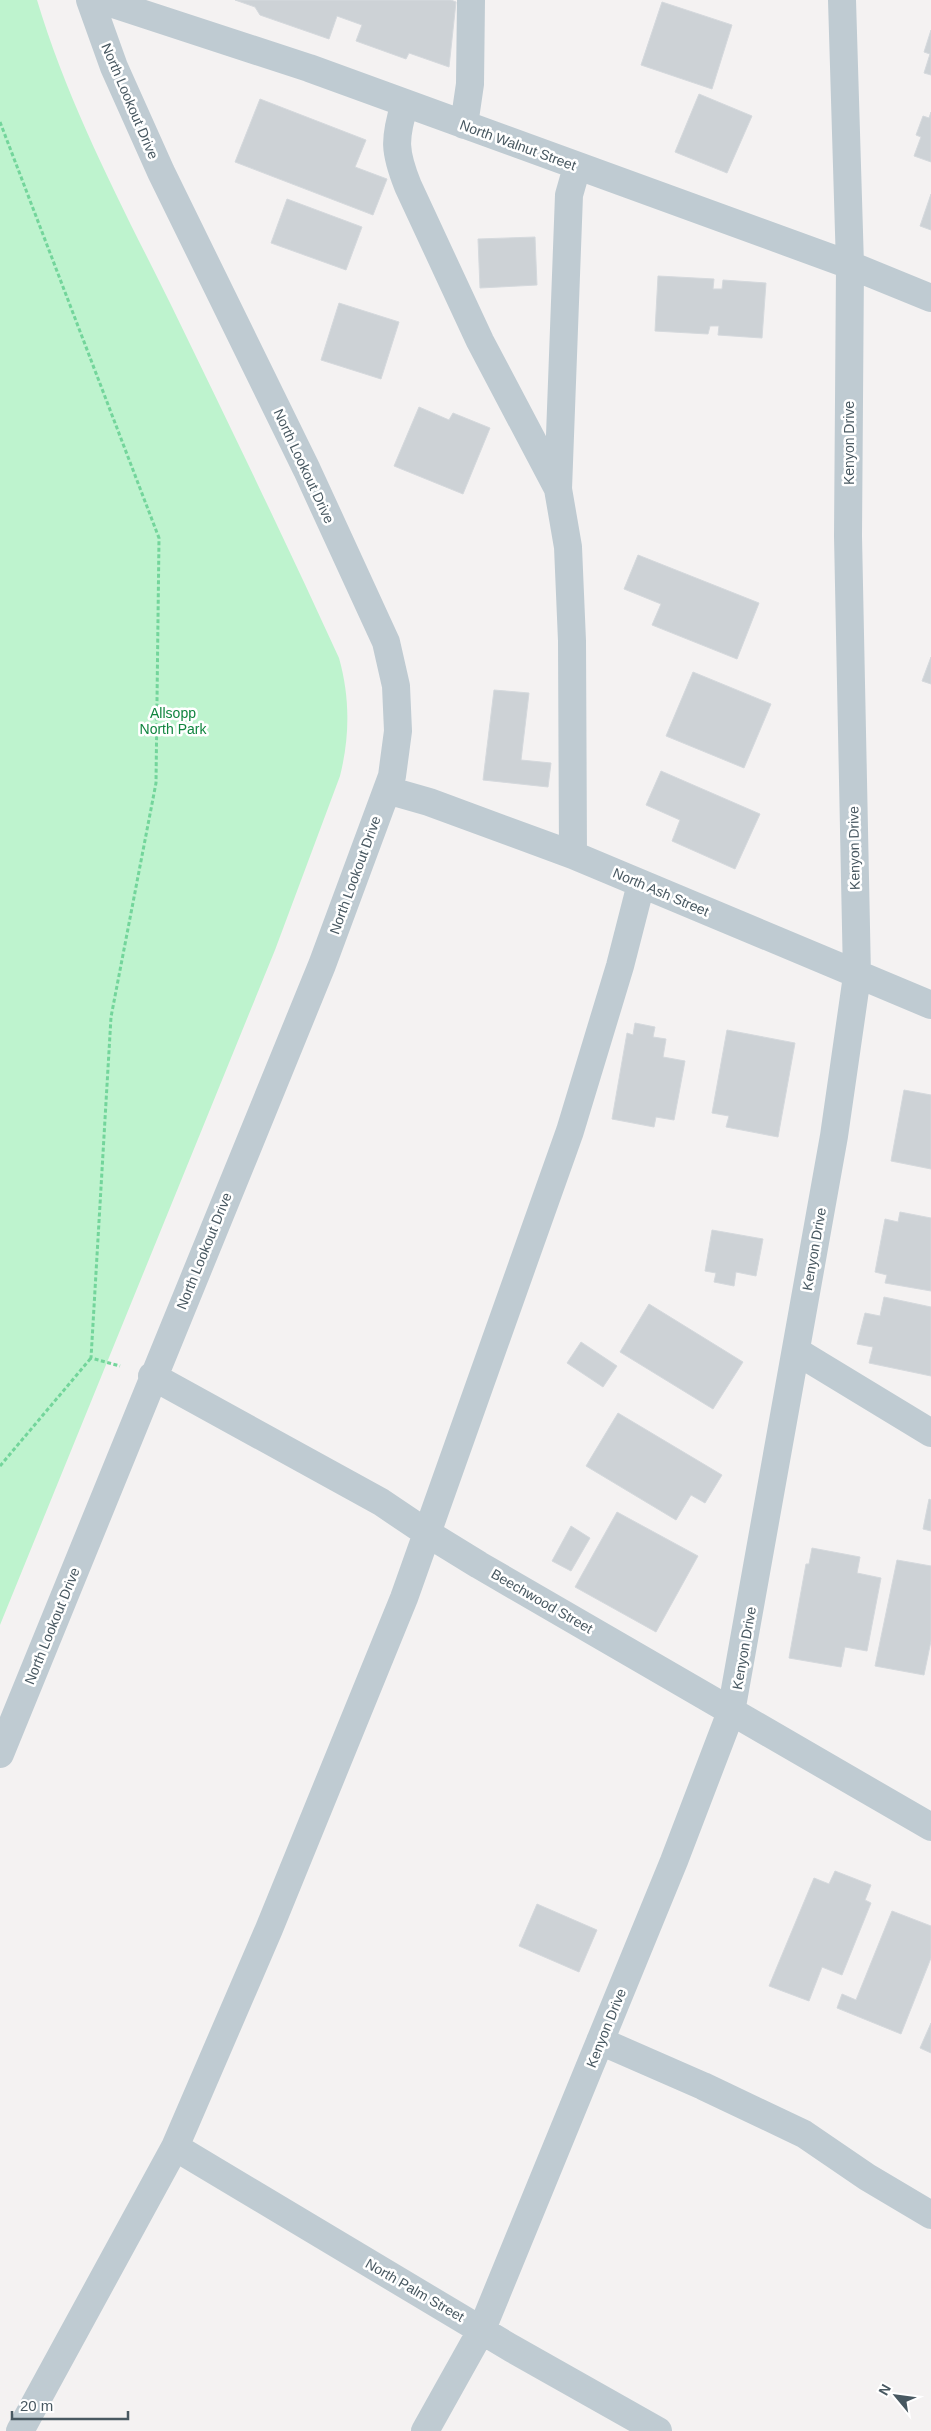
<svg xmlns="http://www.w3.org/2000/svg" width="931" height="2431" font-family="Arial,sans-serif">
	<rect width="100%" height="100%" fill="#f4f2f2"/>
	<path fill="#bef3ce" d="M0,0H37C69,107 123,208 172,307C229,424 285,540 339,658C350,697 350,736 340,776L275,950L0,1625Z"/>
	<path fill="#cdd2d6" stroke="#d5d9dd" d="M235,0H451L456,2L449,67L409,53L406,59L356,41L362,25L337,16L329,39L260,15L255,7Z
		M662,2L732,25L712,89L641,65Z
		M931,30V75L924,73L930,54L924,52Z
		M699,94L752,116L727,173L675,152Z
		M260,99L366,140L355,167L387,179L373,215L235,162Z
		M931,112V162L914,156L921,137L916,135L923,116L929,118Z
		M931,194V230L920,226Z
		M287,199L362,227L346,270L271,243Z
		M535,237L537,285L480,288L478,239Z
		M658,276L714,279L713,289H722L723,280L766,283L762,338L718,335L719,326H710L708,334L655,331Z
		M339,303L399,322L381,379L321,360Z
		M419,407L449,420L453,413L490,428L463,494L394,466Z
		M638,555L759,603L737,659L652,625L661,604L624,589Z
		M931,657V684L922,681Z
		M693,672L771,704L744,768L666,736Z
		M494,690L529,693L521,760L551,763L548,787L483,780Z
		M661,771L760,814L735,869L672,841L680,820L646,805Z
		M635,1023L655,1027L653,1037L666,1039L663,1057L685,1061L674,1120L656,1117L654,1127L612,1119L627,1033L633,1035Z
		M727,1030L795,1043L778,1137L726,1127L729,1116L712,1113Z
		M904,1090L931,1095V1169L891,1161Z
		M900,1212L931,1218V1291L885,1283L887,1275L875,1272L885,1219L898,1222Z
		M712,1230L763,1239L756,1276L736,1272L734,1286L714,1282L716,1273L705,1271Z
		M884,1297L931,1307V1376L869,1363L873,1347L857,1344L865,1313L880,1316Z
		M649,1304L743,1362L713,1409L620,1352Z
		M581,1342L617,1366L603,1387L567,1363Z
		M618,1413L722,1475L705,1503L691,1495L676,1520L586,1466Z
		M929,1499L931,1500V1531L923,1529Z
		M617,1512L698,1556L656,1632L575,1587Z
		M571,1526L590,1538L571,1571L552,1561Z
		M812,1548L860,1557L857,1573L881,1578L867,1651L845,1647L841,1667L789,1658L806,1564H809Z
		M897,1560L931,1566V1641L924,1675L875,1666Z
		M835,1871L871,1885L865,1900L871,1903L842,1975L822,1967L809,2001L769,1986L814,1878L829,1884Z
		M537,1904L597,1930L579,1972L519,1946Z
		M892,1911L931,1926V1958L901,2034L837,2008L842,1994L856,2000Z
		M931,2023V2053L920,2048Z"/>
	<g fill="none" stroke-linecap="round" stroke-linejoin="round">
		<path stroke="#73d59b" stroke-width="3" stroke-dasharray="4 2.5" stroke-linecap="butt" d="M0,122L159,538L156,783L111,1017L91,1358L120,1366
			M0,1466L91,1358"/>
		<path stroke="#bfcbd2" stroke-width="28" d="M101,0L309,68L850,265L931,298
			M405,103C394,139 394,151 408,186L480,341L557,487
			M464,125L470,84L471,0
			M387,790L429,802L573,855L931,1005
			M573,855L572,641L568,547L558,489L569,195L577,167
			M796,1351L931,1433
			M152,1376L381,1502L427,1533L479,1565L931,1827
			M0,1754L322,965L392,776L398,731L396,686L386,642L307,470L161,172L114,67L90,0
			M600,2041L703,2086L804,2134L867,2177L931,2215
			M175,2147L511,2348L658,2431
			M20,2431L175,2147L269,1929L404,1598L570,1131L620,966L641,884
			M425,2431L482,2329L674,1861L731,1712L834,1136L857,976L848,536L850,265L842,0"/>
	</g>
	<g text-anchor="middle" stroke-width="5" stroke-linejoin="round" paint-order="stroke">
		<g font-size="14" fill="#485861" stroke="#fff">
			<text transform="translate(130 101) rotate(67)" y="5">North Lookout Drive</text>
			<text transform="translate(518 145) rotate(20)" y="5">North Walnut Street</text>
			<text transform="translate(849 443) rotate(-90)" y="5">Kenyon Drive</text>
			<text transform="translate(304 466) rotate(65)" y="5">North Lookout Drive</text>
			<text transform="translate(854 848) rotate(-91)" y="5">Kenyon Drive</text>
			<text transform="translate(355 875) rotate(-70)" y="5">North Lookout Drive</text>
			<text transform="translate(661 892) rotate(23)" y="5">North Ash Street</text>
			<text transform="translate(814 1249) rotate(-80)" y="5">Kenyon Drive</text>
			<text transform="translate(204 1251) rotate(-68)" y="5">North Lookout Drive</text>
			<text transform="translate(542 1601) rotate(30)" y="5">Beechwood Street</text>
			<text transform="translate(52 1626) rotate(-68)" y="5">North Lookout Drive</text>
			<text transform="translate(744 1648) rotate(-80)" y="5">Kenyon Drive</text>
			<text transform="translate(606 2028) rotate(-68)" y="5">Kenyon Drive</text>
			<text transform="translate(415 2290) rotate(30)" y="5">North Palm Street</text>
		</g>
		<g font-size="14" fill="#10853f" stroke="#fff">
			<text x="173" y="718">Allsopp<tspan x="173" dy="16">North Park</tspan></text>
		</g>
	</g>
	<g transform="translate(896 2396) rotate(299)" stroke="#ffffff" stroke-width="4" paint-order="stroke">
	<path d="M0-4L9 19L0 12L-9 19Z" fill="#485861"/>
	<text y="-8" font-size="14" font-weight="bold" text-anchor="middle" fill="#485861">N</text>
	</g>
	<path d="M12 2411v8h116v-8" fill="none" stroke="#485861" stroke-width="2.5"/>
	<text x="20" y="2411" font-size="15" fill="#485861" stroke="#ffffff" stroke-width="4" paint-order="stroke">20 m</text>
</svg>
